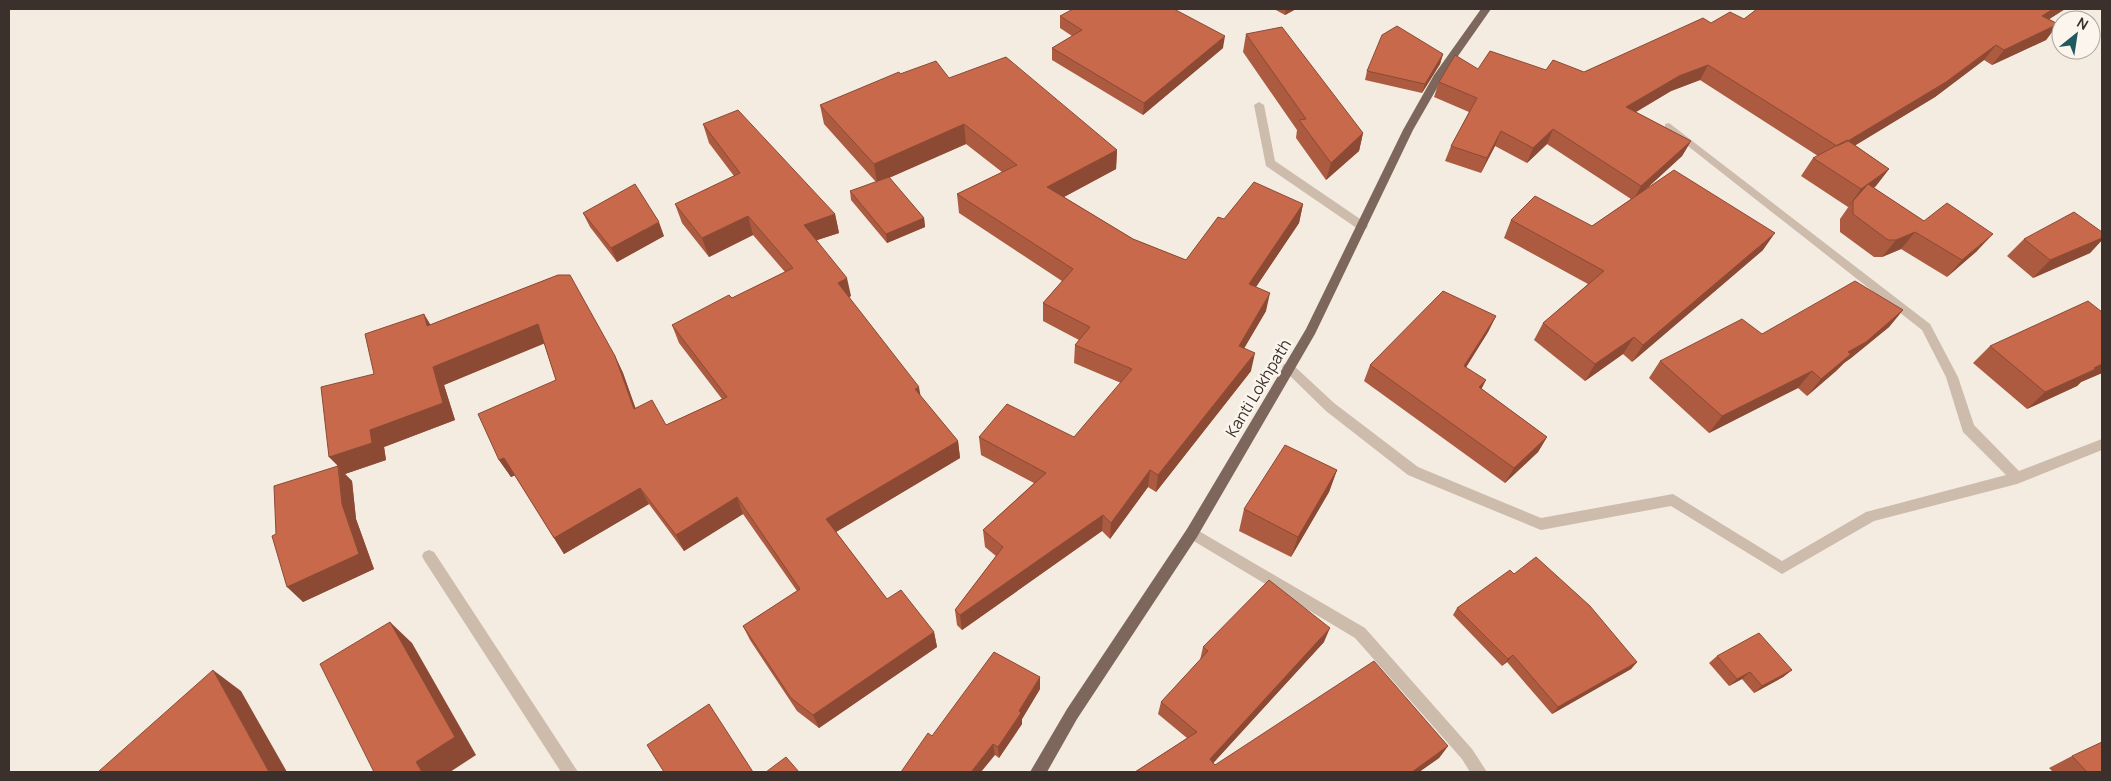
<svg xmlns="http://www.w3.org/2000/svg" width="2111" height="781" font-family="Manrope,sans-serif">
	<rect width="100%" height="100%" fill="#f4ebe1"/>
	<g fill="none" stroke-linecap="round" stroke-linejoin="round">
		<path fill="#cdbbac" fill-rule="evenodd" d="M1259,102L1264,105L1275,161L1366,223L1368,226L1366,229H1358L1266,166L1254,105Z
			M1669,123L1930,324L1958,377L1974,425L2019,471L2102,439V450L2017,484L1874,521L1782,574L1671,506L1541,530L1536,528L1408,475L1326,411L1284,370L1282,367L1284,364H1292L1334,403L1418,467L1541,518L1673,494L1782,561L1866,512L2006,475L1963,432L1946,377L1922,330L1665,128V124Z
			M1192,527L1365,628L1472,749L1487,772H1470L1462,759L1355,638L1187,537L1185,533L1187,529Z
			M429,550L434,552L578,772H561L424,560L422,556L424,552Z"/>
		<path fill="#7d675c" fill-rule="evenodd" d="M1481,9H1491L1444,76L1413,130L1315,334L1197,537L1077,719L1047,772H1030L1067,709L1187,529L1306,329L1403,130L1434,75Z"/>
	</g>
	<path fill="#ac5a40" d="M1274,9H1296L1285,15Z
		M1757,9H2065L2049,19L2058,24L2046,40L1992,65L1984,60L1935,97L1855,145L1889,169L1874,188L1924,221L1977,251L1947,277L1901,249L1882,257H1874L1840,232V219L1849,206L1848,207L1801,176L1813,158L1818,156L1700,80L1671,91L1636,112L1691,141L1682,156L1645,190L1763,250L1632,362L1623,354L1585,381L1534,340L1543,323L1588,284L1504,238L1511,220L1592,226L1631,199L1547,144L1527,163L1495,146L1481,173L1445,161L1451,146L1469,112L1434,97L1439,82L1478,69L1546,70L1584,72L1711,23L1744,19Z
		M1060,16L1223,48L1143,115L1052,60V48L1072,36L1060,28Z
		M1246,34L1363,133L1359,151L1326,180L1296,138L1297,130L1243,52Z
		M1443,54L1440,64L1422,93L1365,80L1367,71Z
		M900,74L949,78L1117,150L1116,169L1064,197L1133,239L1186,260L1224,219L1303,204L1299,223L1256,287L1266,311L1244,348L1251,371L1156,492L1148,487L1110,539L1102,531L962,630L957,625L955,610L996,556L985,547L983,530L1034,483L981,455L979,437H1074L1121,383L1074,363L1075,345L1079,340L1043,321V303L1062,281L959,213L957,194L1002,172L966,144L889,178L924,218L925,227L887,243L851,200L850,191L876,182L824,124L820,105Z
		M703,124L835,214L839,233L817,240L851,296L849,297L920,396L958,441L960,458L836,532L887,599L934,632L937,647L819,728L797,711L750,640L743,626L797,591L743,514L684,551L649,504L564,554L554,538L515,475L511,477L499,460L556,380L544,343L444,385L455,420L384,447L386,460L345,474L352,481L356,519L374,569L303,602L276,534L337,466L374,374L430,325L558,275L615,356L623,373L635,408L666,425L722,399L679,343L672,325L732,298L785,272L753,235L709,257L682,223L675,204L734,176L709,143Z
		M583,213L664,236L617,262L590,227Z
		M2102,232V240L2090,253L2033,278L2007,256L2024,239Z
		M1903,310L1889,327L1851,358L1844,363L1836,371L1807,396L1798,388L1709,433L1649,378L1660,361L1762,334Z
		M2102,312V373L2081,382L2077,386L2027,409L1973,363L1990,346Z
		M1496,316L1488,332L1466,367L1482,389L1547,437L1538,452L1505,483L1364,381L1370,365Z
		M1337,470L1329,492L1291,557L1239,531L1244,509Z
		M1514,574L1637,662L1631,669L1552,714L1507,662L1502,666L1453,615L1457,608Z
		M1324,642L1213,763L1215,765L1448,746L1439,758L1419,772H1135L1187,738L1158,714L1161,702L1200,660L1203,647Z
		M1717,656L1792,670L1783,677L1754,693L1742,679L1729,686L1709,663Z
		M1040,689L1022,719V724L999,758L995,755L932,736Z
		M2072,756L2102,772H2053L2049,768Z"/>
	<path fill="#8c4a34" d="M1286,9H1296L1285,15Z
		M2053,9H2065L2031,31L2042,16Z
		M2058,24L2046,40L1992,65L2004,50Z
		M1225,36L1223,48L1143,115L1144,103Z
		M1996,45L1984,60L1935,97L1828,162L1838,147Z
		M1443,54L1440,64L1422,93L1425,84Z
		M1708,65L1700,80L1671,91L1619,122L1626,107L1679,76Z
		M964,124L966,144L877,183L874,164Z
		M1553,129L1547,144L1527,163L1533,148Z
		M1501,131L1495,146L1481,173L1487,158Z
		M1363,133L1359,151L1326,180L1331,163Z
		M1691,141L1682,156L1633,201L1641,186Z
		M1117,150L1116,169L1047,206V187Z
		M1889,169L1876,186L1853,203V201L1848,207L1861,189Z
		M1303,204L1299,223L1245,303L1249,284Z
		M835,214L839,233L808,243L804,225Z
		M748,216L753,235L709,257L702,238Z
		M924,218L925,227L887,243L886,234Z
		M659,222L664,236L617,262L611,248Z
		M1915,232L1901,249L1882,257L1896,240Z
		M1775,233L1763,250L1632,362L1643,345Z
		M1993,234L1977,251L1947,277L1962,260Z
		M2102,238V240L2090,253L2033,278L2050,260Z
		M847,278L851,296L842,301L838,283Z
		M1270,293L1266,311L1235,364L1239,346Z
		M1903,310L1889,327L1851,358L1844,363L1836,371L1807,396L1821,379L1848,352Z
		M424,314L435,332L427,326Z
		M1496,316L1488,332L1457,382L1464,366Z
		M538,324L548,342L444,385L455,420L384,447L386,460L345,474L352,481L356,519L374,569L303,602L287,587L342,504L339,467L329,457L433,367Z
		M1634,337L1623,354L1585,381L1595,364Z
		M1255,353L1251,371L1156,492L1158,475Z
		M615,356L623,373L642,426L634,409Z
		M2102,364V373L2081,382L2077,386L2027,409L2045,392Z
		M1812,371L1798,388L1709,433L1722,416Z
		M1486,380L1478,396L1479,387Z
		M919,387L922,404L915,389Z
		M1547,437L1538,452L1505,483L1514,468Z
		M958,441L960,458L831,535L826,519Z
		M504,458L516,475L511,477L499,460Z
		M1150,470L1148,487L1110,539L1111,523Z
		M1337,470L1329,492L1291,557L1298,537Z
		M640,488L649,504L564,554L554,538Z
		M737,497L743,514L684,551L676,535Z
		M1103,515L1102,531L962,630L960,615Z
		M390,622L412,643L476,755L450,772H422L416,762Z
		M1330,628L1324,642L1206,771L1210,759Z
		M934,632L937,647L819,728L813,715Z
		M1513,655L1507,662L1502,666L1508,659Z
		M1637,662L1631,669L1552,714L1558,707Z
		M213,670L241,691L287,772H269Z
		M1792,670L1783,677L1754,693L1762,686Z
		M1750,672L1742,679L1729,686L1737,679Z
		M1040,677V689L1022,719V724L999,758L998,747L1019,711Z
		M993,744L995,755L981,772H971Z
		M1448,746L1439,758L1419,772H1412Z"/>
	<path fill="#c8694b" stroke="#8c4a34" d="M1073,9H1174L1225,36L1144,103L1052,48L1082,30L1060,16Z
		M1757,9H2053L2042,16L2058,24L2004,50L1996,45L1946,82L1848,141L1837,146L1708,65L1679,76L1626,107L1691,141L1641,186L1553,129L1533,148L1501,131L1487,158L1451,146L1477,98L1439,82L1455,55L1478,69L1490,51L1546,70L1553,60L1584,72L1703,18L1711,23L1730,12L1744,19Z
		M1397,26L1443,54L1425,84L1367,71L1382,35Z
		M1282,27L1363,133L1331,163L1299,120L1306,119L1246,34Z
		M1006,57L1117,150L1047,187L1133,239L1186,260L1218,217L1224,219L1254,182L1303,204L1249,284L1270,293L1239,346L1255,353L1158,475L1150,470L1111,523L1103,515L960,615L955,610L1003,547L983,530L1046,473L979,437L1007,404L1074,437L1132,369L1075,345L1090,327L1043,303L1073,269L957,194L1017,165L964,124L874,164L820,105L899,72L900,74L936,61L949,78Z
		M738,110L835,214L804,225L847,278L838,283L919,387L915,389L958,441L826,519L887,599L901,590L934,632L813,715L791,698L743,626L800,589L737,497L676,535L640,488L554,538L504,458L499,460L478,414L556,380L538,324L433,367L443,403L370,430L372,443L329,457L321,387L374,374L365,334L424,314L427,326L558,275H570L615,356L634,409L652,400L666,425L727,397L672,325L729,295L732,298L793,268L748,216L702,238L675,204L740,173L703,124Z
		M1847,140L1889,169L1861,189L1813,158Z
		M1674,170L1775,233L1643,345L1634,337L1595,364L1543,323L1604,271L1511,220L1535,196L1592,226Z
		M889,177L924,218L886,234L850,191Z
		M635,184L659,222L611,248L583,213Z
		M1868,184L1924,221L1947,203L1993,234L1962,260L1915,232L1896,240H1888L1853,214V201Z
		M2074,212L2102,232V238L2050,260L2024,239Z
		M1855,281L1903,310L1866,342L1848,352L1851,354L1821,379L1812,371L1722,416L1660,361L1742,319L1762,334Z
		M1443,291L1496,316L1464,366L1486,380L1479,387L1547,437L1514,468L1370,365Z
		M2088,301L2102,312V364L2094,368L2096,369L2045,392L1990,346Z
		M1285,445L1337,470L1298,537L1244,509Z
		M338,466L342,504L359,554L287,587L272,536L276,534L274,486Z
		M1536,557L1590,606L1637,662L1558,707L1513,655L1508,659L1457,608L1510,570L1514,574Z
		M1269,580L1330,628L1210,759L1215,765L1374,661L1448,746L1412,772H1135L1197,732L1161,702L1208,651L1203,647Z
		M390,622L455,737L416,762L422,772H374L320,664Z
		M1759,633L1792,670L1762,686L1750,672L1737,679L1717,656Z
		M994,652L1040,677L1019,711L1021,713L998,747L993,744L971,772H901L928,733L932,736Z
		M213,670L269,772H98Z
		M709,704L753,772H664L647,745Z
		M2102,742V772H2087L2072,756Z
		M786,757L799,772H766Z"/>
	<g text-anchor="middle" stroke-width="5" stroke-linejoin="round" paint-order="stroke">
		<g font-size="16" fill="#3b302b" stroke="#fbf5ee">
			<text transform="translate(1258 388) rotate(-59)" y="6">Kanti Lokhpath</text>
		</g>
	</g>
	<rect width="2111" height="781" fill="none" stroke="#3b302b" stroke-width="20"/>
	<g transform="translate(2076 35) rotate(30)"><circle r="24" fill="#fbf5ee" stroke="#aea6a0"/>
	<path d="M0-4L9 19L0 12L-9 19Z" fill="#1f5a5e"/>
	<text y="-8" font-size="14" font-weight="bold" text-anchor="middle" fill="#3b302b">N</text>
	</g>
</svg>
